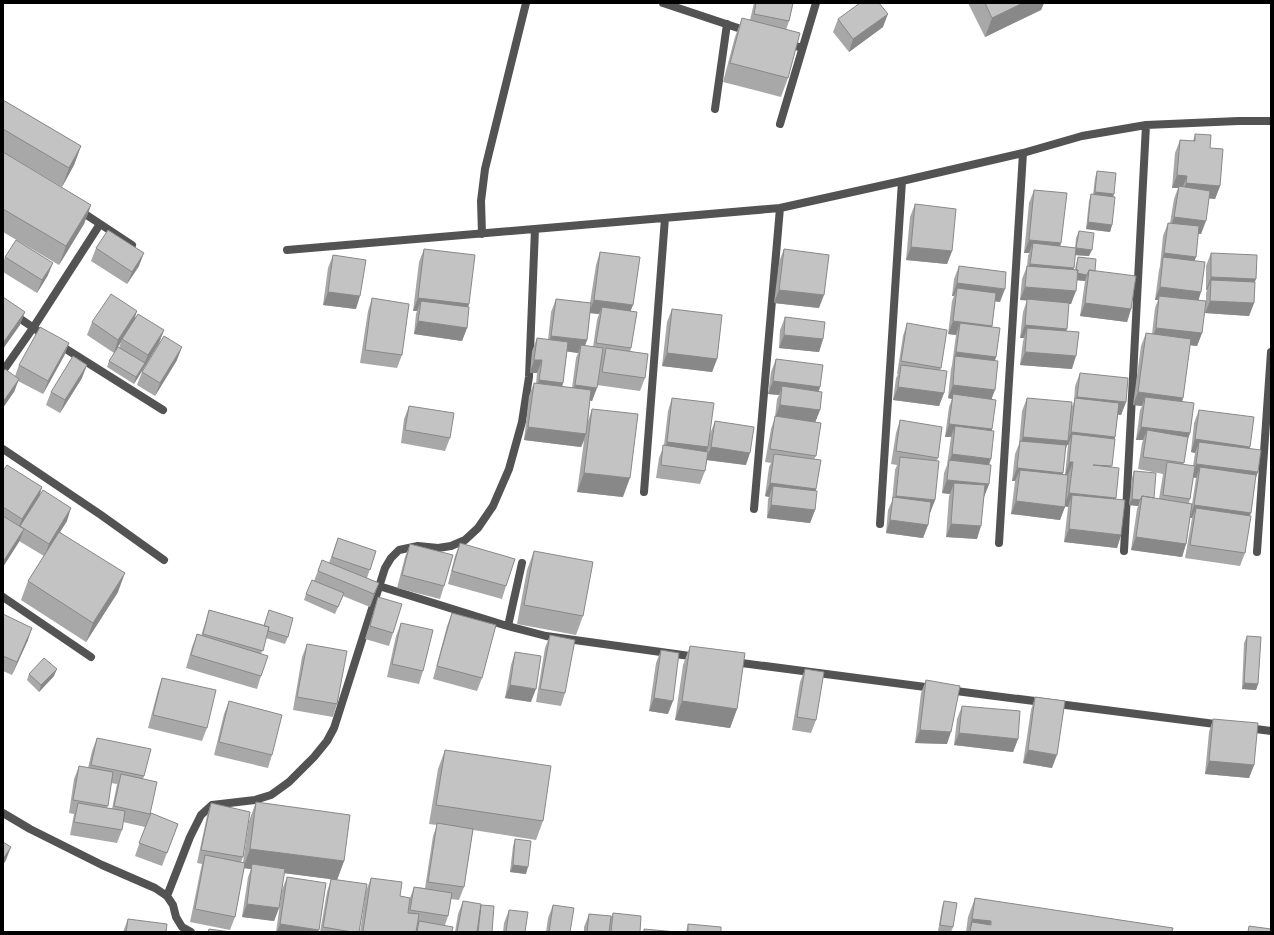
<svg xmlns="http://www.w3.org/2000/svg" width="1274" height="935" font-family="Mulish,sans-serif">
	<rect width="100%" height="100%" fill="#fff"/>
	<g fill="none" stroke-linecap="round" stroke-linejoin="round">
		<path stroke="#535353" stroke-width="8" d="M663,3L747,31
			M787,43L802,48
			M715,109L727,24
			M780,124L816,3
			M79,210L132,245
			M482,234L481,201L485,169L526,3
			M287,250L780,208L902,181L1023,153L1082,136L1146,125L1238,121H1271
			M3,307L47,337
			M58,344L163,410
			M3,371L33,328L100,224
			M3,449L101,515L164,560
			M644,492L665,218
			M754,509L780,208
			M880,524L902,181
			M999,543L1023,153
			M1124,551L1146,125
			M1257,552L1271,352
			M379,586L504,625L546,636L697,657
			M3,597L91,657
			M508,626L522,563
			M734,662L933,688
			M948,690L1223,725
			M1248,728L1271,731
			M3,813L30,829L102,865L155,888L167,896L173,905L176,917L182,927L191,932
			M167,896L190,837L201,815L212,805L255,800L271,795L289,782L314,757L327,741L334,728L385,568L391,558L399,550L418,546L438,548L451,546L465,540L478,528L493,506L509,469L522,422L529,377L535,229"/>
	</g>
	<path fill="#a8a8a8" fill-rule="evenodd" d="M754,3H793L789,21L786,30L788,78L781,97L723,82L735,37L742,18L750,20Z
		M968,3H1044L1041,10L985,37Z
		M838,19L883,27L849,52L833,32Z
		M3,100L81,146L74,165L62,187L3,152Z
		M1195,134L1210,148L1220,186L1215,199L1209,198L1201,234H1198L1196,257L1194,261L1199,300L1206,301V293L1207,290H1206V266L1211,253L1255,282L1254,303L1249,316L1205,313V303L1202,333L1197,346L1190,345L1183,398L1182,402L1190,433L1188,439L1183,465L1193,466L1195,453L1191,452L1194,423L1199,410L1249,448L1255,479L1251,513L1249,516L1245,553L1240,566L1185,558L1192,518H1190L1186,544L1182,557L1131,550L1137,509L1138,506L1129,505L1132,478L1134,471L1154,498L1159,499L1163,474L1138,469L1142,443L1143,440H1136L1140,410L1142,406L1133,405L1141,346L1146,333L1152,334L1155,308L1158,300H1155L1159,270L1160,266L1163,236L1168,223H1170L1174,199L1178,188H1172L1175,153L1180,140L1193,141ZM1193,477L1196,478L1192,504L1189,503L1190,499Z
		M3,152L91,205L84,224L59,265L3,232Z
		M1097,171L1113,197L1112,225L1110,232L1086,229L1089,201L1091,194L1093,195L1095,178Z
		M1034,190L1061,243L1060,246L1075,248L1076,238L1079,231L1089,256L1075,255L1073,270H1075L1076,264L1078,257L1095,271L1131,309L1127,322L1080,316L1085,281L1077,280L1071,304H1069L1066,331L1072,369L1020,365L1023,341L1024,338H1020L1023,312L1027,300H1020L1022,279L1027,266L1028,256L1029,253H1024L1029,203Z
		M915,204L952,251L947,264L906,260L910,217Z
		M96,248L139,266L127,284L91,261Z
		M424,249L469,304L468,307L467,328L462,341L414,334L416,314L417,311H413L419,262Z
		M784,249L819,308L774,303L779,262Z
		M600,252L631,312V348L630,352L645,378L640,391L597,385L592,401L590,400L588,421L592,409L623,497L577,492L584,441L581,447L524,440L529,396L534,383L536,384L537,373H530L532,351L537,338L548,340L551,312L556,299L590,303L596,265ZM590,313L599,314L597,320L593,347L585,346L587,340ZM567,351L578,353L576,358L572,388L562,387L563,383Z
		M333,255L356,309L323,305L328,268Z
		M5,257L48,275L37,293L3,272V263Z
		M959,266L1000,302L995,301L992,327L996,357L995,361L992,399V430L991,459L989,465V484L984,497L977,539L946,537L949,496L950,494L942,493L944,473L947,465L951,437H945L949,407L952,399L948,398L951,369L952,365L956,335L948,334L952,301L954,296H952L954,279Z
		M372,298L402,355L397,368L360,363L368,311Z
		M672,309L717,359L712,372L662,366L667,322Z
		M135,317L164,330L159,343L134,384L107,367L109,361L119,348L121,342L114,353L87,335L92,322Z
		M785,317L823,339L819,352L779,348L780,330Z
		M907,323L941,368L940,370L944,393L939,406L893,400L896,378L898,374H897L903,336Z
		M69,343L64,356L43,394L18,381L14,392L15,376L19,365Z
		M776,359L820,387L819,391L820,410L815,422L816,456L814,459L816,491L815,510L810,523L767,518L768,499L769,497L765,496L769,467L771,463L765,462L771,429L775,417L777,399L779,395L768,394L771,372Z
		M177,360L155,396L137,385L142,372Z
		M1080,373L1126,402L1121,415L1118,414L1111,467L1115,499L1121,535L1117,548L1064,542L1068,507L1065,506L1060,520L1011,514L1015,481H1012L1015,454L1019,444L1022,411L1027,398L1072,406L1074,402L1075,386ZM1067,445H1068L1065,475H1062L1065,449Z
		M82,378L60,413L46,405L51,392Z
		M672,398L710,434L715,421L746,465L707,460L705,471L700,484L656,478L659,458L664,445L668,411Z
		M409,406L450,438L445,451L401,443L404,419Z
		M900,420L938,458L936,461L935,500L930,513H929L928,525L923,538L886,533L888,510L892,501L895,470L897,465L891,464L896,433Z
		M3,471L42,487L39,497L67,521L60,532L118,592L86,642L21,600L28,581L44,556L19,541L3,567Z
		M338,538L376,551L367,578L379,583L370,607L343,596L335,614L304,600L306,594L314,581L322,560L329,563Z
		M460,543L506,586L502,599L448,584L455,556Z
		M410,544L444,586L440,599L397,588L405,557Z
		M534,551L583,616L576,635L517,624L527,570Z
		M378,597L393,633L389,646L365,639L374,610Z
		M209,610L264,625L269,610L288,637L285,644L266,638L261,654V676L257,689L186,668L192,647L197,634L201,636Z
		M452,613L482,678L477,691L433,679L447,626Z
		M3,614L28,640L12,675L3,671Z
		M401,623L423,671L419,684L387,677L396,636Z
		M550,635L565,693L561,706L536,702L545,648Z
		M1247,636L1258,684L1256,690L1242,689L1244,643Z
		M307,644L337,704L333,717L293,710L302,657Z
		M690,646L737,709L730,728L675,720L683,665Z
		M661,650L668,714L649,711L656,663Z
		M515,652L531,702L505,698L511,665Z
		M805,669L816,720L811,733L792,730L800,682Z
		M29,674L54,676L39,692L27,680Z
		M162,678L207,728L202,741L148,728L158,690Z
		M926,680L947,744L915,743L921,693Z
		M1035,697L1052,768L1023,763L1031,710Z
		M229,701L272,755L268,768L214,755L224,714Z
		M962,706L1018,739L1013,752L954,745L957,719Z
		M1213,719L1254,765L1249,778L1205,774L1209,732Z
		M97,738L144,776L143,779L150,814L178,824L162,866L135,856L145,827L123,822L122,830L117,843L70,835L74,814L69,813L74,779L79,766L88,768L92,751ZM111,783L117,784L112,809L107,808Z
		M445,750L543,821L536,840L473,830L464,887L459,900L451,899L448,916L445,925L452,932H360L366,891L371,878L400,896L410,898L414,887L425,888L433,836L437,825L429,824L438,769Z
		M256,802L344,861L337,880L359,932H320L327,892L331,879L284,873L279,908L274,921L242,917L248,877L251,869L244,868L235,917L230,930L190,922L201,868L202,864L197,863L207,816L211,803L243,857L241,862H243L249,821Z
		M515,839L526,874L510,872L513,846Z
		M287,877L318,932H276L282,890Z
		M975,898L1172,932H966L968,917Z
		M463,901L481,905L492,932H455L458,914Z
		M944,901L953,927L951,932H942L938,931L942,907Z
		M553,905L570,932H546L548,918Z
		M509,910L525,932H503L504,923Z
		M613,913L640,932H584V927L589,914L610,919Z
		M128,919L166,932H123Z
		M688,924L721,932H686Z"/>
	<path fill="#888" d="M1023,3H1044L1041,10L985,37L992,18Z
		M888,14L883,27L849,52L853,39Z
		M81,146L74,165L62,187L69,168Z
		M1177,175L1187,176L1182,189L1179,186L1178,188H1172Z
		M1186,183L1220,186L1215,199L1181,196Z
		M1095,192L1114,194L1112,201L1093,199Z
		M91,205L84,224L59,265L66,246Z
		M1174,217L1206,221L1201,234L1170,230Z
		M1088,222L1112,225L1110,232L1086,229Z
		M1029,240L1061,243L1057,256L1033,243L1029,253H1024Z
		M911,247L952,251L947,264L906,260Z
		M1076,248L1092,250L1089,256L1074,255Z
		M144,253L139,266L127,284L132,272Z
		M1164,253L1196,257L1191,270L1163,257L1160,266Z
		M53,263L48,275L37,293L42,280Z
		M1030,264L1074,268L1069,281L1026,277Z
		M1076,273L1087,275L1085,281L1074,280Z
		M1211,277L1256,279L1251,292L1211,280L1207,290H1206Z
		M957,283L1005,289L1000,302L956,296L957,288L954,296H952Z
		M1025,287L1076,291L1071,304L1020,300Z
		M1160,287L1201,292L1197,305L1159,296L1158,300H1155Z
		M779,290L824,295L819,308L774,303Z
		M328,292L360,296L356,309L323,305Z
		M418,298L469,304L464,317L421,301L417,311H413Z
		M594,300L633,305L628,318L602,307L599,314L589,313Z
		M1210,301L1254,303L1249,316L1205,313Z
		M1085,303L1131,309L1127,322L1080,316Z
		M137,311L133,324L122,339L121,342L114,353L118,340Z
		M25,312L20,325L3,349V343Z
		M418,321L467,328L462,341L414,334Z
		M953,321L992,326L988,339L960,323L956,335L948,334Z
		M1025,325L1067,329L1062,342L1027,328L1024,338H1020Z
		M1156,328L1202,333L1197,346L1151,341Z
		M164,330L159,343L134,384L136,377L144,364L148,355Z
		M784,335L823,339L819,352L779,348Z
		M551,336L587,340L582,353L581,345L578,353L547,349Z
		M69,343L64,356L43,394L48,381Z
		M182,347L177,360L155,396L160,383Z
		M956,352L996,357L991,370L955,356L952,365Z
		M1025,352L1076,356L1072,369L1020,365Z
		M667,353L717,359L712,372L662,366Z
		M534,360H542L537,373H530Z
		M87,365L82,378L60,413L65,400Z
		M19,379L14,392L3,408V402Z
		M539,380L563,383L559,396L535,393Z
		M773,381L820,387L815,400L782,386L779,395L768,394Z
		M575,385L597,388L592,401L570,397Z
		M953,385L995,390L990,403L953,394L952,399L948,398Z
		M898,387L944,393L939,406L893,400Z
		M1138,392L1183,398L1178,411L1145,397L1142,406L1133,405Z
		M1077,397L1126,402L1121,415L1074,410V406Z
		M780,405L820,410L815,423L775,418Z
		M949,424L992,429L988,442L955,426L951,437H945Z
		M528,427L586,434L581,447L524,440Z
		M1141,427L1190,433L1185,446L1147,430L1143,440H1136Z
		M1071,432L1115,437L1110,450L1072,434L1068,445H1067L1064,454L1019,447L1023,437L1068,441Z
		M1195,439L1250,447L1245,460L1199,442L1195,453L1191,452Z
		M667,442L708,447L704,460L663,455Z
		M711,447L750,453L746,465L706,460Z
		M952,454L991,459L986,472L949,463Z
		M1069,462H1073L1068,475H1065Z
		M1196,464L1258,472L1253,485L1200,467L1196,478L1191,477Z
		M1017,468L1063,473L1058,486L1020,470L1015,481H1012Z
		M584,473L630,478L623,497L577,492Z
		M947,480L989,484L984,497L953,494L954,483L950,494L942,493Z
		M770,483L816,489L812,502L773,486L769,497L765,496Z
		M42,487L38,500L17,532L22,519Z
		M1069,493L1116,498L1111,511L1072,495L1068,507L1064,506Z
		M896,496L935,500L930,513L892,509V506Z
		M1132,499L1140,500L1138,506L1129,505Z
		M1016,501L1065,507L1060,520L1011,514Z
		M771,505L815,510L810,523L767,518Z
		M1194,505L1251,513L1246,526L1196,508L1192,518H1190Z
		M71,508L67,521L44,557L49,544Z
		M890,520L928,525L923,538L886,533Z
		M951,524L981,526L977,539L946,537Z
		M24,529L19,542L3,567V562Z
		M1069,529L1121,535L1117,548L1064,542Z
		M1136,537L1186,544L1182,557L1131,550Z
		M125,573L118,592L86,642L93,623Z
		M379,583L374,596L370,607L374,594Z
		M32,628L28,640L12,675L17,662Z
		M57,669L54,676L39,692L41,685Z
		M1244,683L1258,684L1256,690L1242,689Z
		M510,685L536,689L531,702L505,698Z
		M654,698L673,701L668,714L649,711Z
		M682,701L737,709L730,728L675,720Z
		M920,730L951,732L947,744L915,743Z
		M959,733L1018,739L1013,752L954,745Z
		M1028,750L1057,755L1052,768L1023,763Z
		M1209,761L1254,765L1249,778L1205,774Z
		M11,847L6,860L3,865V859Z
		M250,849L344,861L337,880L252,869V864L251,869L243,868Z
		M513,865L528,867L526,874L510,872Z
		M247,904L279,908L274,921L242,917Z
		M972,919L991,921L987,932L972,922L968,932Z
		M280,924L319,930L318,932H277Z"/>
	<path fill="#c3c3c3" stroke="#888" d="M756,3H793L789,21L754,14Z
		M860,3H879L888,14L853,39L838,19Z
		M985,3H1023L992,18Z
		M742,18L800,33L788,78L730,63Z
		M3,100L81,146L69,168L3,129Z
		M1195,134L1211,135L1210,148L1223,149L1220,186L1186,183L1187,176L1177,175L1180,140L1195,141Z
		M3,152L91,205L66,246L3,209Z
		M1097,171L1116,173L1114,194L1095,192Z
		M1179,186L1210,191L1206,221L1174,217Z
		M1034,190L1067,193L1061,243L1029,240Z
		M1091,194L1115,197L1112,225L1088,222Z
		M915,204L956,209L952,251L911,247Z
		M1168,223L1199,226L1196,257L1164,253Z
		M108,230L144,253L132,272L96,248Z
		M1079,231L1094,233L1092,250L1076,248Z
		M16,240L53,263L42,280L5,257Z
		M1033,243L1076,248L1074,268L1030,264Z
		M424,249L475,255L469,304L418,298Z
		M784,249L829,255L824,295L779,290Z
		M600,252L640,257L633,305L594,300Z
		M1211,253L1257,255L1256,279L1211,277Z
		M333,255L366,260L360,296L328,292Z
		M1078,257L1096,259L1095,271L1089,270L1087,275L1077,273L1078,270H1076Z
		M1163,257L1205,262L1201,292L1160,287Z
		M959,266L1006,272L1005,289L957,283Z
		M1027,266L1078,270L1076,291L1025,287Z
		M1089,270L1136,276L1131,309L1085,303Z
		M1211,280L1255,282L1254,303L1210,301Z
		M957,288L996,293L992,326L953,321Z
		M111,294L137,311L118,340L92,322Z
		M1159,296L1206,301L1202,333L1156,328Z
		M3,297L25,312L3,343Z
		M372,298L409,304L402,355L365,350Z
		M556,299L591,303L587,340L551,336Z
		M1027,299L1069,303L1067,329L1025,325Z
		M421,301L469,307L467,328L418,321Z
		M602,307L637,312L631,348L596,343Z
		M672,309L722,315L717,359L667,353Z
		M138,314L164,330L148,355L122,339Z
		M785,317L825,322L823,339L784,335Z
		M907,323L947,330L941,368L901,361Z
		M960,323L1000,328L996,357L956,352Z
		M40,327L69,343L48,381L19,365Z
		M1027,328L1079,332L1076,356L1025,352Z
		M1146,333L1191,339L1183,398L1138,392Z
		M164,336L182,347L160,383L142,372Z
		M537,338L568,342L563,383L539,380L542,360H534Z
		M581,345L603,348L597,388L575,385Z
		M118,347L145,363L136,377L109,361Z
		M606,348L648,354L645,378L602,372Z
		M73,356L87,365L65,400L51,392Z
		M955,356L998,361L995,390L953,385Z
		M776,359L823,365L820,387L773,381Z
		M901,365L947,371L944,393L898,387Z
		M5,369L19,379L3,402V372Z
		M1080,373L1128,378L1126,402L1077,397Z
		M534,383L591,390L586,434L528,427Z
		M782,386L822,392L820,410L780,405Z
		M953,394L996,400L992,429L949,424Z
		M1145,397L1194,403L1190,433L1141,427Z
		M672,398L714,403L708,447L667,442Z
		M1027,398L1072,402L1068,441L1023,437Z
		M1075,398L1119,403L1115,437L1071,432Z
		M409,406L454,413L450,438L405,430Z
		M592,409L638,414L630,478L584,473Z
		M1199,410L1254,417L1250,447L1195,439Z
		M775,416L821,423L816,456L770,449Z
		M900,420L942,427L938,458L896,451Z
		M715,421L754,427L750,453L711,447Z
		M955,426L994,431L991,459L952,454Z
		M1147,430L1188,437L1184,463L1143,457Z
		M1072,434L1115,439L1112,466L1093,465L1119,468L1116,498L1069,493L1073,462H1069Z
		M1020,441L1066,445L1063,473L1017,468Z
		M1199,442L1261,450L1258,472L1196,464Z
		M663,445L708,452L705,471L661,465Z
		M774,454L821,460L816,489L770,483Z
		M900,457L939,461L935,500L896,496Z
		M949,460L991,465L989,484L947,480Z
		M1167,462L1195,466L1190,499L1163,495Z
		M7,465L42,487L22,519L3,507V471Z
		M1200,467L1256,475L1251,513L1194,505Z
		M1020,470L1068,475L1065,507L1016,501Z
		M1134,471L1156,473L1154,498L1142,496L1140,500L1132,499Z
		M954,483L985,485L981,526L951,524Z
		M773,486L817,491L815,510L771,505Z
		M43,490L71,508L49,544L20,526Z
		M1072,495L1125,500L1121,535L1069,529Z
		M1142,496L1192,504L1186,544L1136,537Z
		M893,497L931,502L928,525L890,520Z
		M1196,508L1251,516L1245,553L1190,545Z
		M3,516L24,529L3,562Z
		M59,532L125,573L93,623L28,581Z
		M338,538L376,551L370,570L332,557Z
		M460,543L515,559L506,586L452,571Z
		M410,544L453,555L444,586L402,575Z
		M534,551L593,562L583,616L524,605Z
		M322,560L379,583L374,594L318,571Z
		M312,580L344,593L338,607L306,594Z
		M378,597L402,604L393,633L370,626Z
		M209,610L269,627L263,651L203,634Z
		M269,610L293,618L288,637L268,631L269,627L264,626Z
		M452,613L496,625L482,678L437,666Z
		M3,614L32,628L17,662L3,656Z
		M401,623L433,630L423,671L392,664Z
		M197,634L268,656L261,676L191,655Z
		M550,635L575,640L565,693L540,689Z
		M1247,636L1261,637L1258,684L1244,683Z
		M307,644L347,651L337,704L297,697Z
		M690,646L745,653L737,709L682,701Z
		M661,650L679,653L673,701L654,698Z
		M515,652L541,656L536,689L510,685Z
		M44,658L57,669L41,685L29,674Z
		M805,669L824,672L816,720L797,717Z
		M162,678L216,690L207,728L153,715Z
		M926,680L960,686L951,732L920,730Z
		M1035,697L1065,701L1057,755L1028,750Z
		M229,701L282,715L272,755L219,742Z
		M962,706L1020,711L1018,739L959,733Z
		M1213,719L1258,723L1254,765L1209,761Z
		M97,738L151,749L144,776L91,765Z
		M445,750L551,766L543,821L436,805Z
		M79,766L113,772L108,806L73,800Z
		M121,774L157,782L150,814L114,806Z
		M256,802L350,815L344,861L250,849Z
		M78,803L125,811L122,830L74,822Z
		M211,803L250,812L243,857L201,850Z
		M151,813L178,824L167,853L139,843Z
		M437,823L473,829L464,887L428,882Z
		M515,839L531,841L528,867L513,865Z
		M3,842L11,847L3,859Z
		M205,855L245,863L235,917L195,909Z
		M252,864L285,869L279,908L247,904Z
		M287,877L326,883L319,930L280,924Z
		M371,878L402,882L400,896L410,898L408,913L419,914L416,932H368L363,931Z
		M331,879L367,884L359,932H352L323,927Z
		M414,887L452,893L448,916L410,910Z
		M975,898L1173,928L1172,932H970L972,922L991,925V921L972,919Z
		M463,901L481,904L477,932H457Z
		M944,901L957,903L953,927L940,925Z
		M481,905L494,906L492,932H478Z
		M553,905L574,908L570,932H549Z
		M509,910L528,912L525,932H506Z
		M613,913L641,916L640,932H611Z
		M589,914L611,916L609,932H587Z
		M128,919L167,924L166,932H126Z
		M419,921L453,927L452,932H417Z
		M688,924L721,927V932H688Z
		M1249,926L1271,929V932H1248Z
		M209,929L231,932H208Z
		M644,929L676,932H644Z"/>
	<rect width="1274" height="935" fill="none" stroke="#000000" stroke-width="8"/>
</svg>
